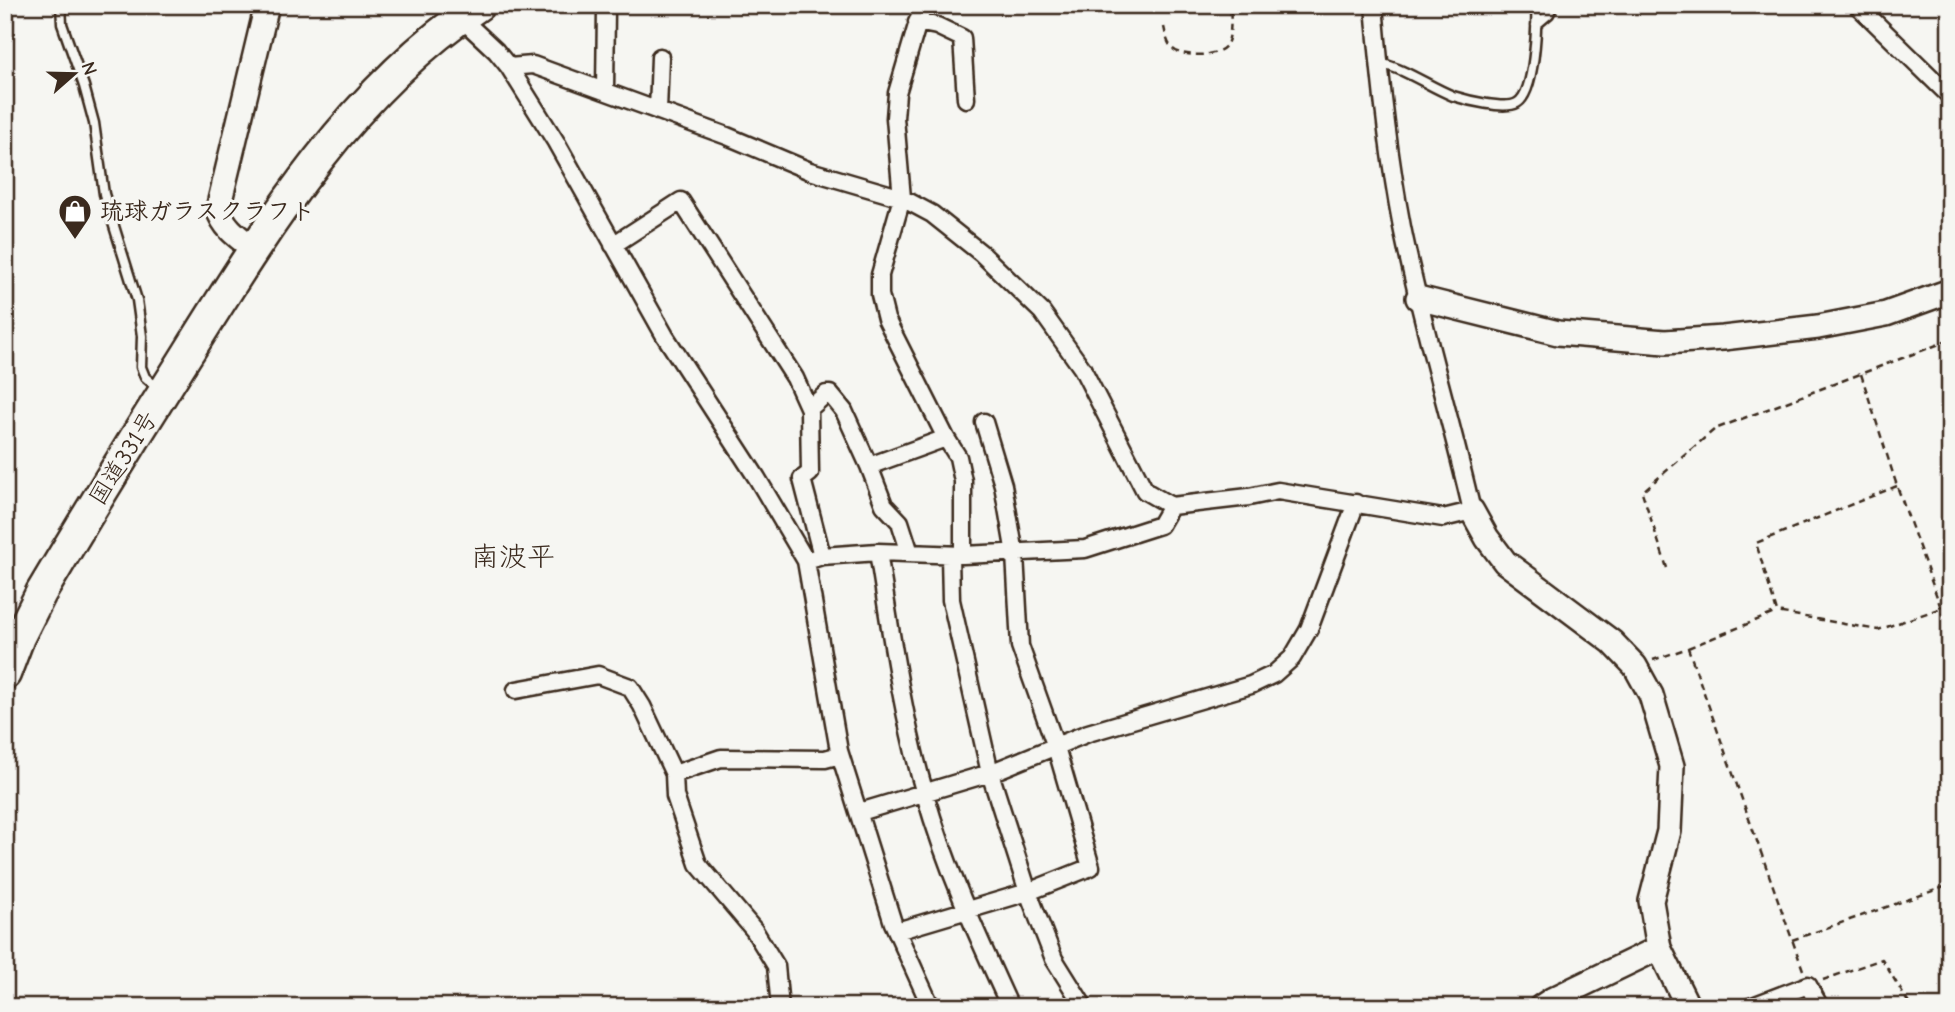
<svg xmlns="http://www.w3.org/2000/svg" width="1955" height="1012" font-family="'Comic Neue','Klee One',sans-serif">
	<rect width="100%" height="100%" fill="#f6f6f2"/>
	<filter id="ink" filterUnits="userSpaceOnUse"><feTurbulence type="fractalNoise" baseFrequency=".0143" numOctaves="2"/><feDisplacementMap in="SourceGraphic" scale="14" xChannelSelector="R" yChannelSelector="G"/><feConvolveMatrix kernelMatrix="1 2 1 2 8 2 1 2 1" color-interpolation-filters="sRGB"/></filter>
	<g filter="url(#ink)">
		<g fill="none" stroke-linecap="round" stroke-linejoin="round">
			<defs>
				<path id="lane" d="M61,5L62,24L84,86L94,123L104,194L137,300L142,336L141,367L145,377L158,388
					M1536,25L1549,14L1553,5
					M1379,63C1406,69 1428,86 1453,96C1466,100 1505,110 1517,103C1535,93 1537,25 1536,5"/>
				<path id="street" d="M447,5L496,51L509,67L556,142L665,336L757,478L806,561L839,751L893,923L931,1007
					M923,5L897,93L895,118L902,198L880,275V295L886,319L946,438L958,457L963,481V555
					M1857,5L1950,96
					M917,22L937,26L962,38L966,99
					M509,67L533,65L727,136L810,171L902,198L932,214L981,253L1042,312L1082,368L1145,491L1171,506L1249,497L1278,491L1443,518L1472,511C1450,415 1421,322 1402,227C1388,154 1380,79 1374,5
					M605,90L606,9
					M658,111L660,57
					M613,245L681,201L795,378L809,409
					M869,466L946,438
					M878,552C891,633 902,715 925,794C946,868 978,937 1010,1007
					M950,555L951,600L990,773L1028,892L1054,959L1084,1007
					M822,556L802,479L810,473L809,409L826,394H830L844,411L869,466L884,505L900,522L910,553
					M806,561L822,556L878,552L963,555L1085,549L1160,525L1171,506
					M516,690L598,675L630,687L642,706L674,774L675,796L698,864L754,930L776,966L780,1007
					M674,774L721,758L825,759L840,755
					M860,812L990,773L1088,733L1251,685L1274,674L1292,658L1309,629L1356,503
					M897,931L1028,892L1091,867L1056,747L1020,646L1015,554L1003,485L984,422
					M1750,1007L1808,985L1820,1007"/>
				<path id="secondary" d="M254,249C238,237 224,228 218,209L267,5
					M1418,298L1558,333L1665,342L1723,338L1818,327L1886,314L1950,291
					M1472,511L1487,538L1505,562L1612,642L1635,666L1651,695L1672,766L1669,831L1651,901L1659,948L1688,1007
					M1541,1007L1553,999L1659,948"/>
				<path id="highway" d="M5,674L19,637L41,593C89,512 138,432 188,353C268,225 351,90 479,5"/>
			</defs>
			<use href="#lane" stroke="#3b2a1e" stroke-width="13"/>
			<use href="#street" stroke="#3b2a1e" stroke-width="21"/>
			<use href="#secondary" stroke="#3b2a1e" stroke-width="28"/>
			<use href="#highway" stroke="#3b2a1e" stroke-width="35"/>
			<path stroke="#3b2a1e" stroke-width="2.5" stroke-dasharray="7 5" stroke-linecap="butt" d="M1164,27C1166,35 1167,46 1176,51C1188,57 1220,57 1227,44C1232,34 1230,16 1231,5
				M1861,374L1897,486L1950,633
				M1897,486L1756,543L1777,612L1878,630L1950,605
				M1667,568L1642,492L1715,429L1950,340
				M1688,648L1777,612
				M1653,660L1688,648L1803,970
				M1792,940L1950,885
				M1823,980L1882,959L1911,1007"/>
			<use href="#lane" stroke="#f6f6f2" stroke-width="8"/>
			<use href="#street" stroke="#f6f6f2" stroke-width="16"/>
			<use href="#secondary" stroke="#f6f6f2" stroke-width="23"/>
			<use href="#highway" stroke="#f6f6f2" stroke-width="30"/>
		</g>
	</g>
	<defs>
		<symbol id="shop-pin" viewBox="-11 -11 22 30"><path d="M0 17L-7.5 6A9.5 9.5 0 1 1 7.5 6Z" fill="#3b2a1e" stroke="#f6f6f2"/><path d="M-5-2.5h2.3a2.7 3.5 0 0 1 5.4 0H5L5.5 6h-11ZM-1.5-2.5h3a1.5 2.3 0 0 0-3 0Z" fill="#fff"/></symbol>
	</defs>
	<g fill-rule="evenodd">
		<use href="#shop-pin" x="56" y="192" width="38" height="52"/>
	</g>
	<g text-anchor="middle" stroke-width="6" stroke-linejoin="round" paint-order="stroke">
		<g font-size="24" font-weight="bold" fill="#3b2a1e" stroke="#f6f6f2" text-anchor="start">
			<text x="100" y="219">琉球ガラスクラフト</text>
		</g>
		<g font-size="24" fill="#3b2a1e" stroke="#f6f6f2">
			<text transform="translate(123 458) rotate(-58)" y="8">国道331号</text>
		</g>
		<g font-size="28" fill="#3b2a1e" stroke="#f6f6f2">
			<text x="513" y="566">南波平</text>
		</g>
	</g>
	<rect width="1955" height="1012" fill="none" stroke="#f6f6f2" stroke-width="28"/>
	<rect x="14" y="14" width="1927" height="984" fill="none" stroke="#3b2a1e" stroke-width="2.5" filter="url(#ink)"/>
	<g transform="translate(74 74) rotate(70)" stroke="#f6f6f2" stroke-width="5" paint-order="stroke">
	<path d="M0-5L12 26L0 18L-12 26Z" fill="#3b2a1e"/>
	<text y="-10" font-size="19" font-weight="bold" text-anchor="middle" fill="#3b2a1e">N</text>
	</g>
</svg>
